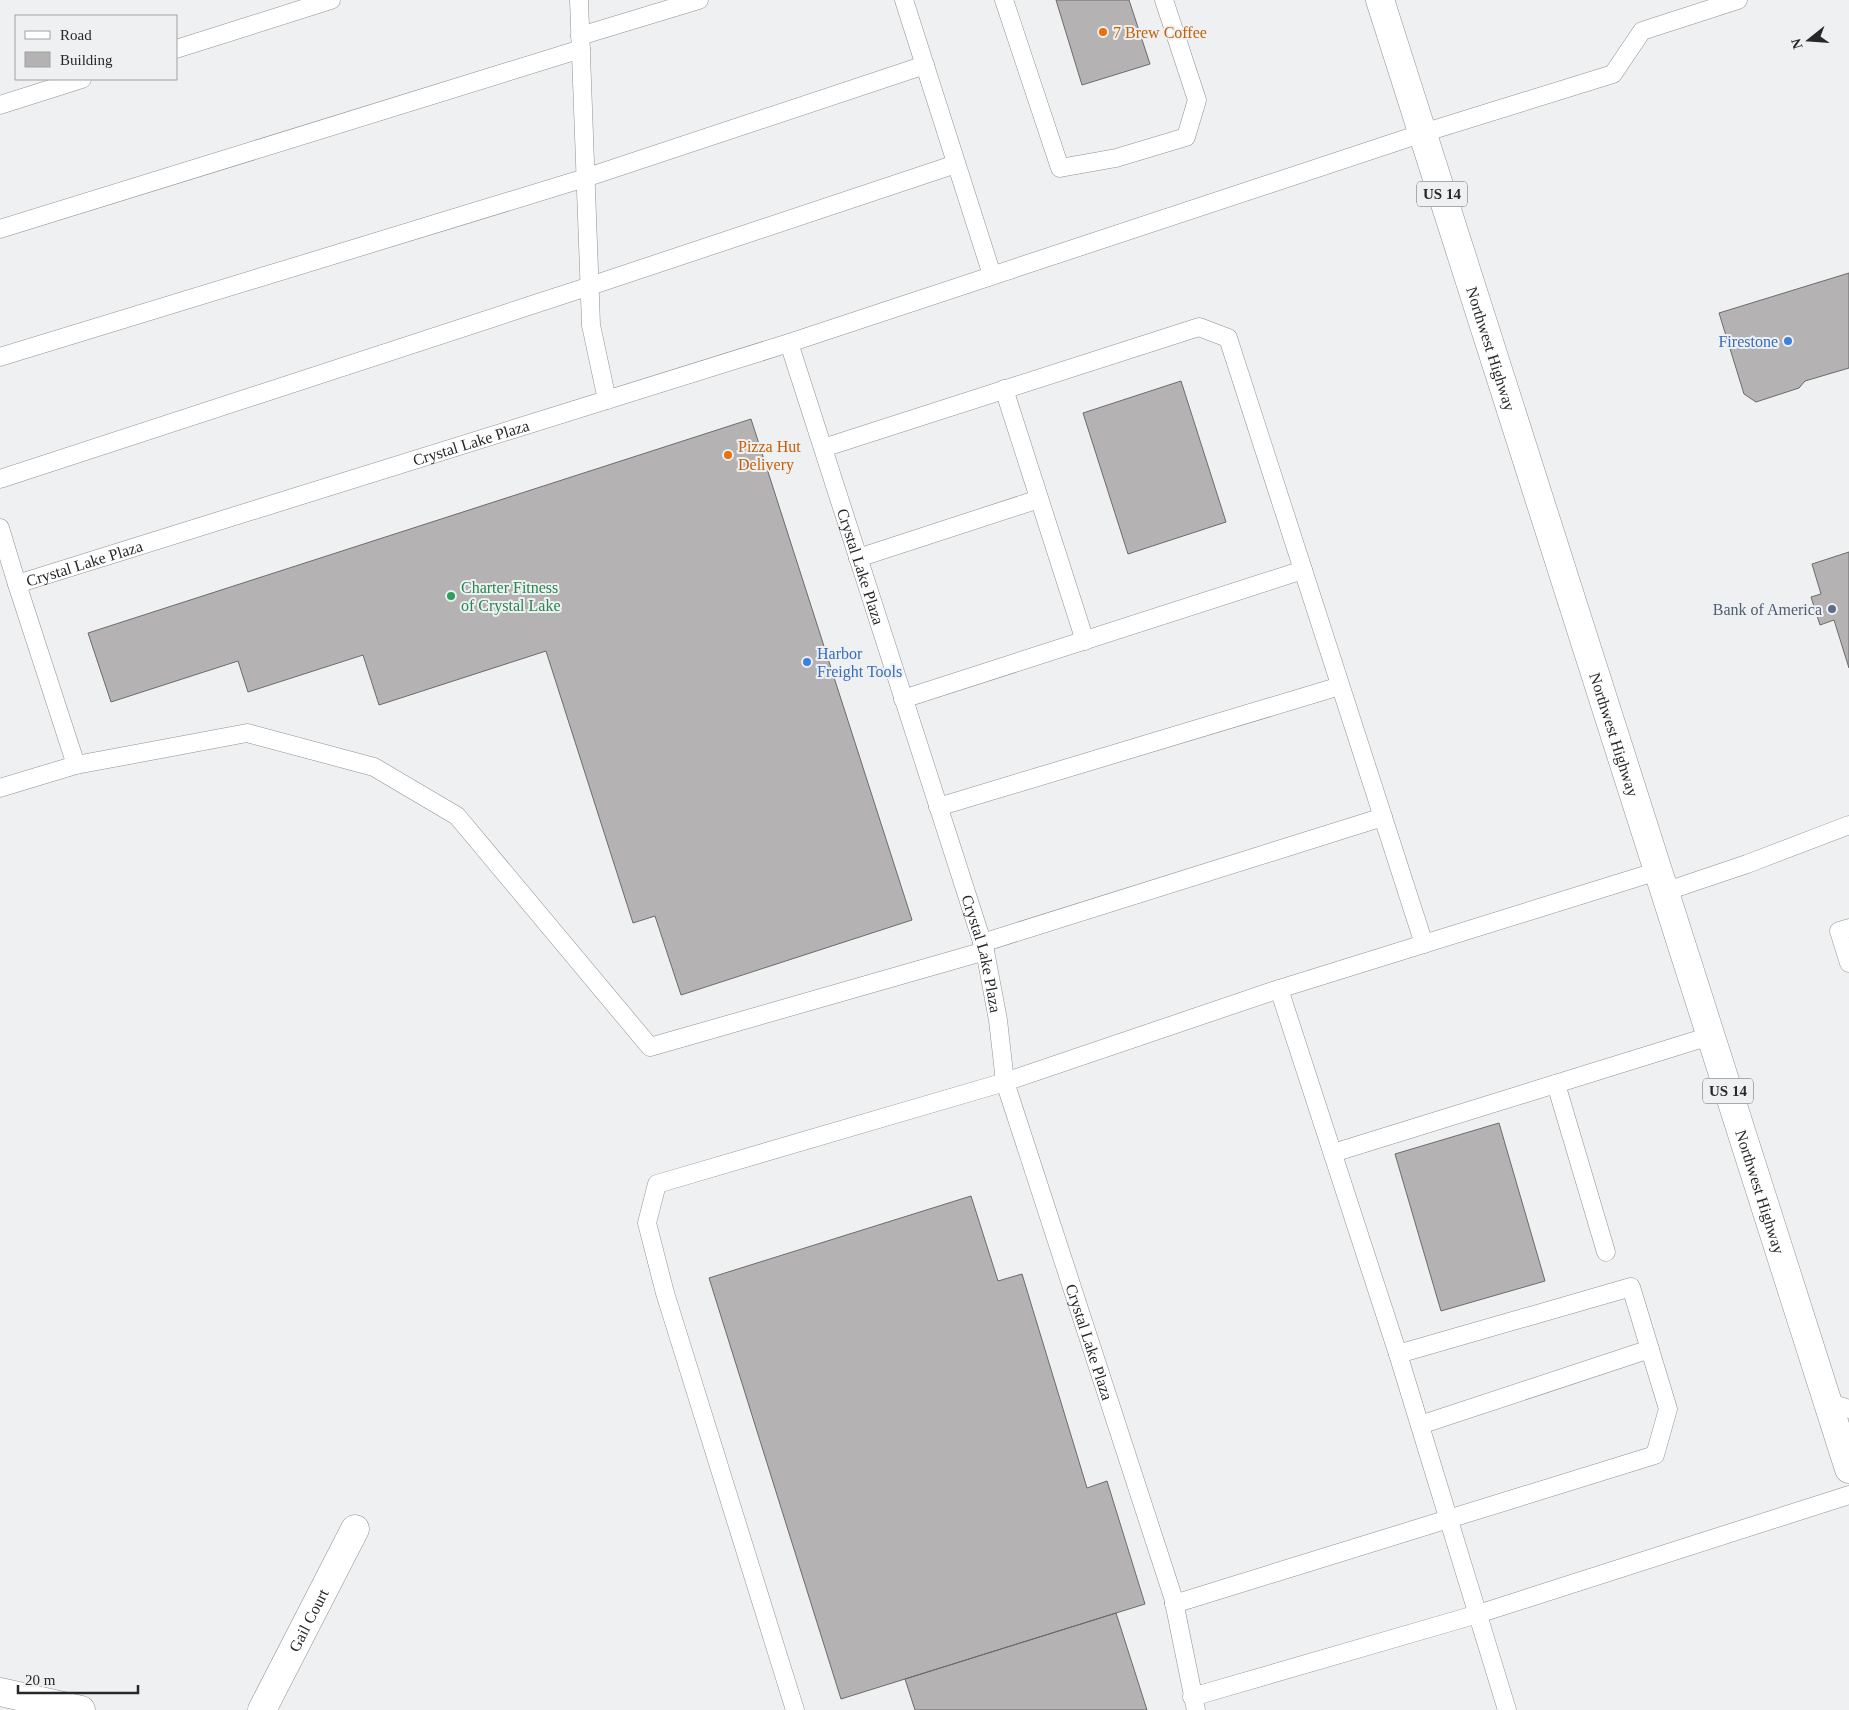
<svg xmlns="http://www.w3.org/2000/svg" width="1849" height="1710" font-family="'Times New Roman',serif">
	<rect width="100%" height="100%" fill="#eef0f2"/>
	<path fill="#b5b2b3" stroke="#6d6a6b" d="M1056,0H1129L1150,64L1082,85Z
		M1849,273V368L1805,381L1799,388L1756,402L1744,394L1719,313Z
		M1181,381L1226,522L1128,554L1083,413Z
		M751,419L912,920L681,995L655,916L633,923L546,651L379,705L363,655L248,692L238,661L111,702L88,633Z
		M1849,552V668L1834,620L1820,625L1811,597L1821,594L1812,564Z
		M1499,1123L1545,1281L1441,1311L1395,1154Z
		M971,1196L998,1281L1022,1274L1087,1488L1107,1481L1145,1604L841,1699L709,1278Z
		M1116,1613L1147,1710H915L905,1679Z"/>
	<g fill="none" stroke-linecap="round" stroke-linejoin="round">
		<defs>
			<g id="service">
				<path d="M579,0L591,325L607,400"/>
				<path d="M904,0L992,275"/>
				<path d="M1004,0L1060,168L1116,158L1186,137L1197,100L1164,0"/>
				<path d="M580,36L699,0"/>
				<path d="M176,49L331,0"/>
				<path d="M0,105L82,79"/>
				<path d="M0,229L581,49"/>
				<path d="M789,343L1423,133L1613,74L1642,31L1738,0"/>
				<path d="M0,357L585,178L925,65"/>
				<path d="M1004,389L1085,641"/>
				<path d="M823,448L1199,327L1228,338L1424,944"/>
				<path d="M0,479L590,286L956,164"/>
				<path id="s1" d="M0,528L17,584L789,343L985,951L998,1020L1005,1082L1173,1597L1196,1710"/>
				<path d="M858,558L1039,499"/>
				<path d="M17,584L76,765"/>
				<path d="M903,699L1303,570"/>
				<path d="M0,788L76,765L247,733L374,767L457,816L650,1047L985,951"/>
				<path d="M938,807L1340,686"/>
				<path d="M1664,892L1747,864L1849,825"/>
				<path d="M1849,928L1839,931L1849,963"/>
				<path d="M982,943L1383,817"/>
				<path d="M1279,989L1398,1354L1507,1710"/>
				<path d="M1556,1084L1606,1252"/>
				<path d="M1333,1153L1710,1036"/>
				<path d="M1827,1402L1849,1409"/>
				<path d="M1420,1425L1650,1349"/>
				<path d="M1174,1604L1655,1455L1668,1409L1631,1287L1398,1354"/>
				<path d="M1192,1697L1478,1614L1849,1495"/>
				<path d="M795,1710L665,1293L647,1223L657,1184L1005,1082L1279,989L1658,871"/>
			</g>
			<g id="minor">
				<path d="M0,1692L81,1710"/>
				<path id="s2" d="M262,1710L355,1529"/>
			</g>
			<g id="primary">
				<path id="s3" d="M1380,0L1849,1469"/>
			</g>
		</defs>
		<use href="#service" stroke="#8f9193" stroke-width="19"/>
		<use href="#minor" stroke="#8f9193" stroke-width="29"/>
		<use href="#primary" stroke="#8f9193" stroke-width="29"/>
		<use href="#service" stroke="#fff" stroke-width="18"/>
		<use href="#minor" stroke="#fff" stroke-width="28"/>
		<use href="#primary" stroke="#fff" stroke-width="28"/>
	</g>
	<g fill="#e8710a" stroke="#eef0f2" stroke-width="2">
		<circle cx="1103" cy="32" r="5"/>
		<circle cx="728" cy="455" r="5"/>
	</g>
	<g fill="#3f7fe0" stroke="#eef0f2" stroke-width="2">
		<circle cx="1788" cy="341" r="5"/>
		<circle cx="807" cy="662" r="5"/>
	</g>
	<circle fill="#2e9e5b" stroke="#eef0f2" stroke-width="2" cx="451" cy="596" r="5"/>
	<circle fill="#5c6f8a" stroke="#eef0f2" stroke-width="2" cx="1832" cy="609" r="5"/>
	<g text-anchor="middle" stroke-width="4" stroke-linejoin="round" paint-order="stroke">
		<g fill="#eef0f2" stroke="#636465" stroke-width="1">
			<rect x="1417" y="181.5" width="50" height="25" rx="4"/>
			<rect x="1703" y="1078.5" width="50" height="25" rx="4"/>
		</g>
		<g font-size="15" font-weight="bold" fill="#282829">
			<text x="1442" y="199">US 14</text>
			<text x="1728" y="1096">US 14</text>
		</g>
		<g font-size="16" fill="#c56008" stroke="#eef0f2" text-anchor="start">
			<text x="1113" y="38">7 Brew Coffee</text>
			<text x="738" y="452">Pizza Hut<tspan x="738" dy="18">Delivery</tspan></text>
		</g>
		<g font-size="16" fill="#366cbe" stroke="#eef0f2" text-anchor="end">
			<text x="1778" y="347">Firestone</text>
			<text x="817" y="659" text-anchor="start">Harbor<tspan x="817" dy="18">Freight Tools</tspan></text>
		</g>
		<g font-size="16" fill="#282829" stroke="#eef0f2">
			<text dy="6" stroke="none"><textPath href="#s3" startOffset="366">Northwest Highway</textPath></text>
			<text dy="6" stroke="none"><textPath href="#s1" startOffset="534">Crystal Lake Plaza</textPath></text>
			<text dy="6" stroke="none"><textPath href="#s1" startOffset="129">Crystal Lake Plaza</textPath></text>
			<text dy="6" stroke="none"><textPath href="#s1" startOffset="1102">Crystal Lake Plaza</textPath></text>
			<text dy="6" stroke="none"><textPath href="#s3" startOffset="771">Northwest Highway</textPath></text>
			<text dy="6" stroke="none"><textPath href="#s1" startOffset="1508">Crystal Lake Plaza</textPath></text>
			<text dy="6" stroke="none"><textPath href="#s3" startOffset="1251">Northwest Highway</textPath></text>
			<text dy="6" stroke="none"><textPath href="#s1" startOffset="1912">Crystal Lake Plaza</textPath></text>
			<text dy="6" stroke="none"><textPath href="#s2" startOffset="101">Gail Court</textPath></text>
		</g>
		<g font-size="16" fill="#27864d" stroke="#eef0f2" text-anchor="start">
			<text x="461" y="593">Charter Fitness<tspan x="461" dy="18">of Crystal Lake</tspan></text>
		</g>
		<g font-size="16" fill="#4e5e75" stroke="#eef0f2" text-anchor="end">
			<text x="1822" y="615">Bank of America</text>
		</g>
	</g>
	<rect x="15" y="15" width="162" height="65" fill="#eef0f2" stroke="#9fa0a2"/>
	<rect x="25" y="31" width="25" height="8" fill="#ffffff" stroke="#9fa0a2"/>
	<text x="60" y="40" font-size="15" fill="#282829">Road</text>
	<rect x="25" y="52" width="25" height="15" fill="#b5b2b3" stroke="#9fa0a2"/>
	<text x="60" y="65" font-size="15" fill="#282829">Building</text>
	<g transform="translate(1809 40) rotate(253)" stroke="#eef0f2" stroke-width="4" paint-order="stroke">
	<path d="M0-4L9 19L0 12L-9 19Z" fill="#282829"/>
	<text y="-8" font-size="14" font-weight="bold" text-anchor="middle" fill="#282829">N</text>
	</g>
	<path d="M18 1685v8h120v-8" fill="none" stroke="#282829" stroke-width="2.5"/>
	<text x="25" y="1685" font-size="15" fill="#282829" stroke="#eef0f2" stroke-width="4" paint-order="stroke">20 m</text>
</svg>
